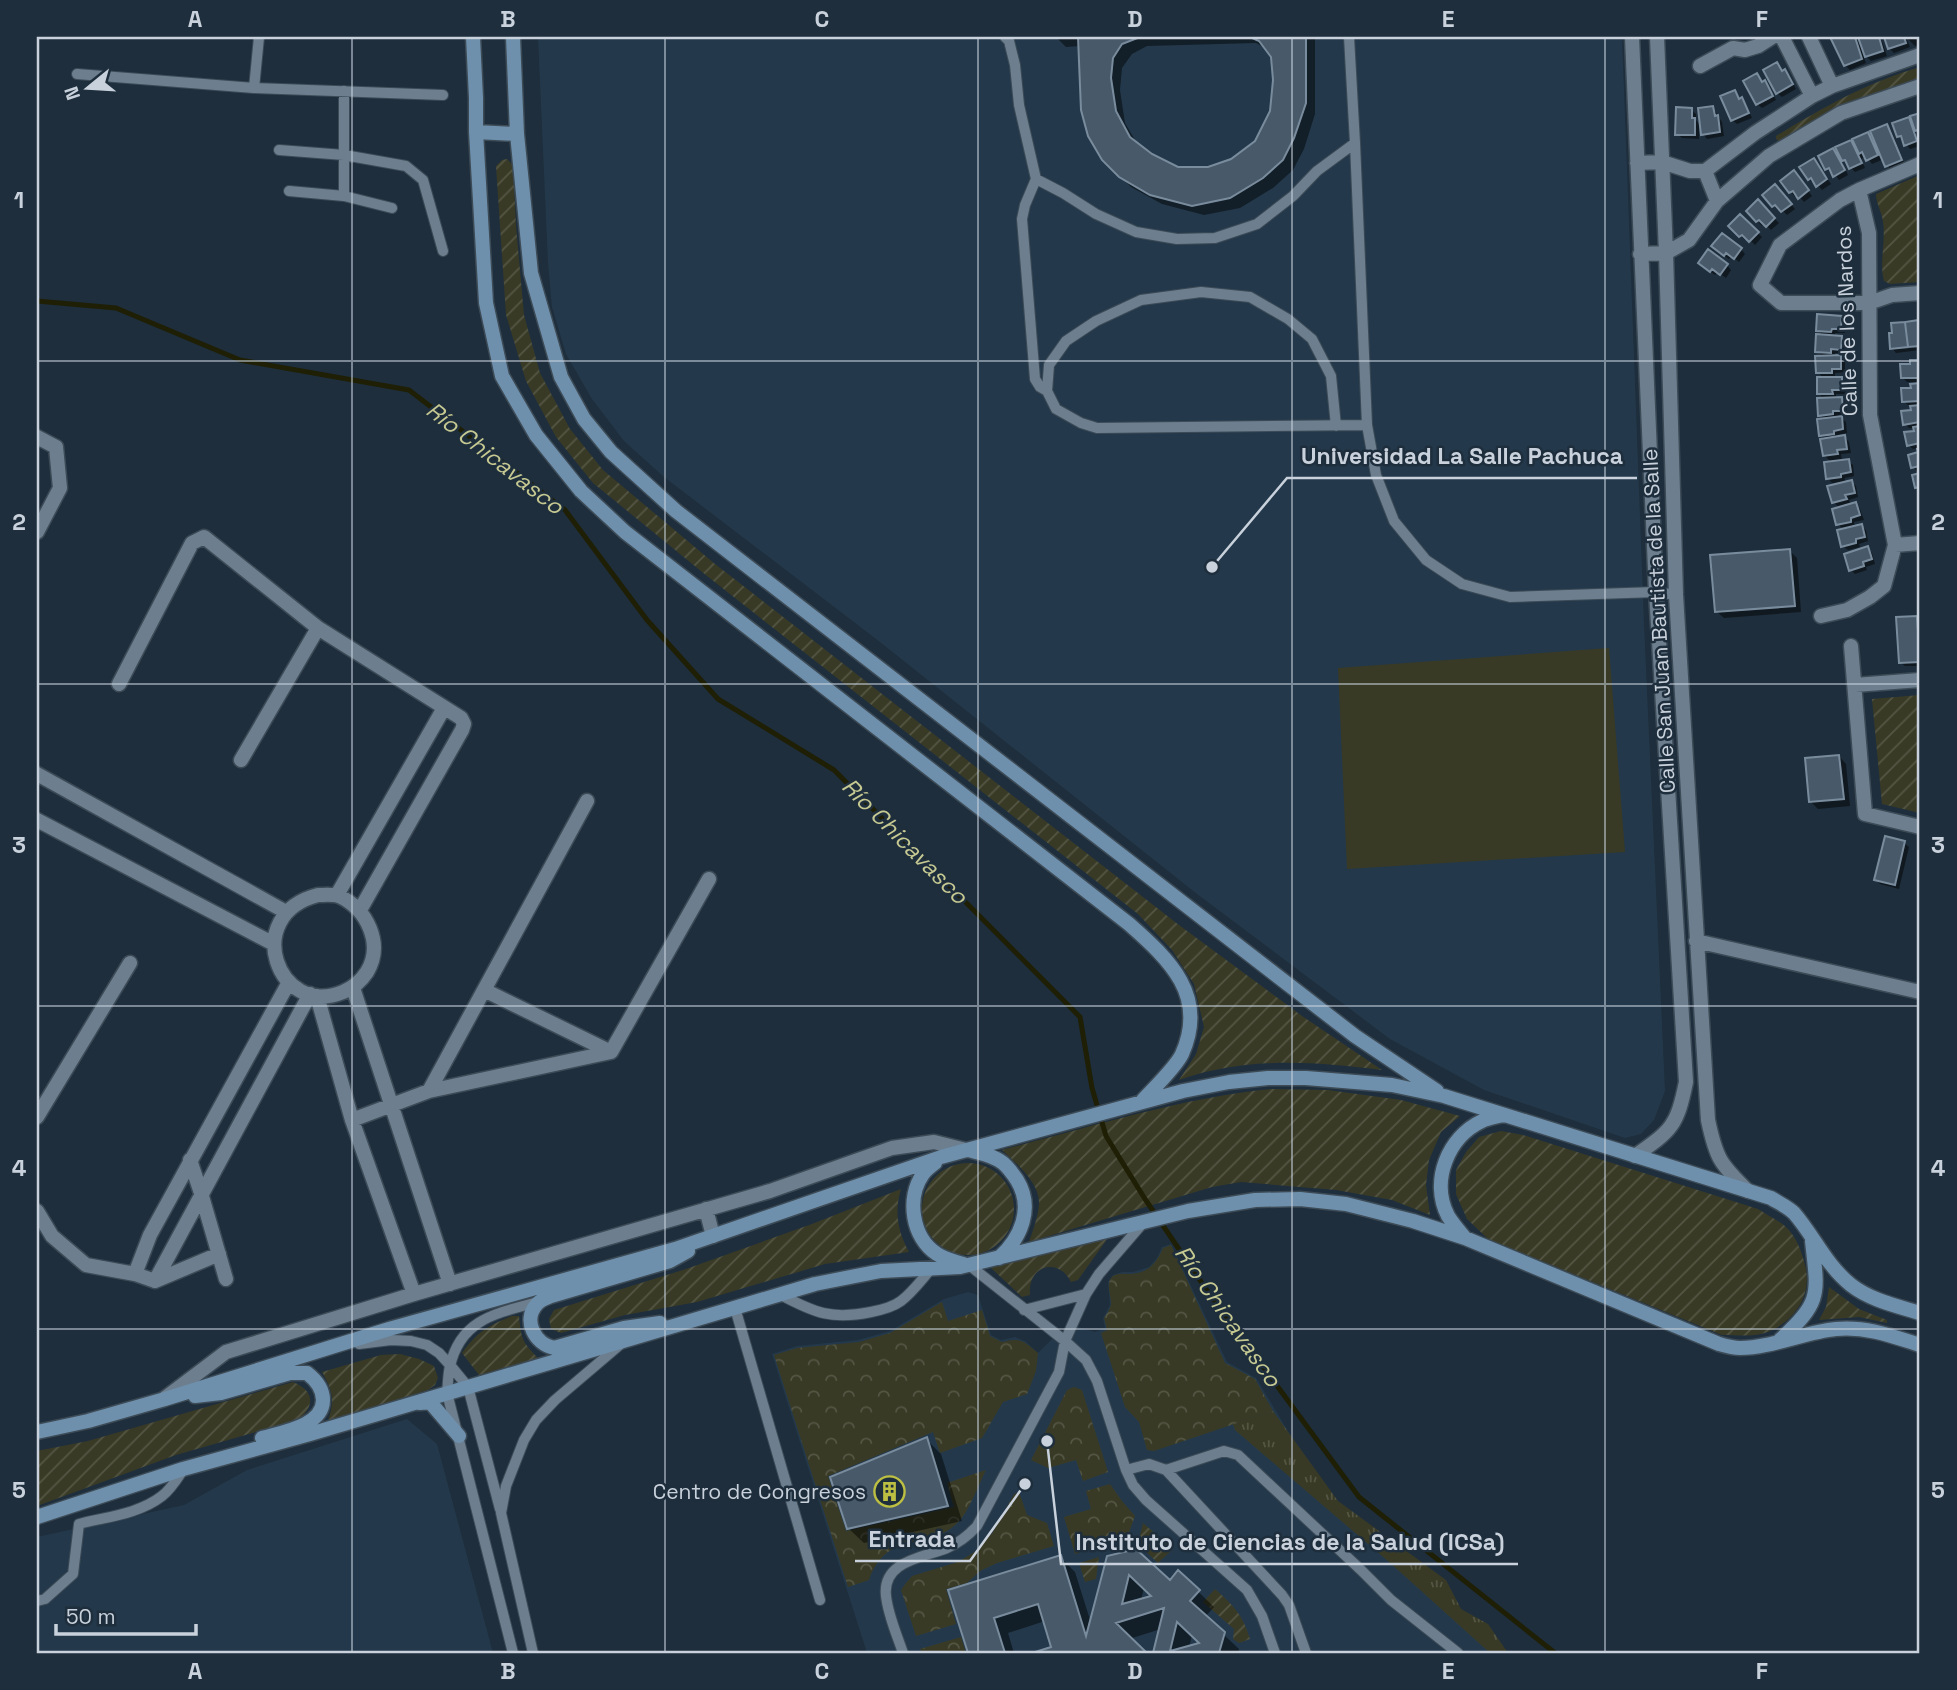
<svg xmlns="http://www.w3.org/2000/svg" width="1957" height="1690" font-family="'Space Grotesk',sans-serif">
	<defs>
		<pattern id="grass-tufts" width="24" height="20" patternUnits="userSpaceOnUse" patternTransform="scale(1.75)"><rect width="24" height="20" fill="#393a25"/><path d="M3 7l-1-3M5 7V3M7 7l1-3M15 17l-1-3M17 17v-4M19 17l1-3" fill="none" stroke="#545644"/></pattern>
		<pattern id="forest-crowns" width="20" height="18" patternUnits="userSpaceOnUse" patternTransform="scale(1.75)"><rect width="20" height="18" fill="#393a25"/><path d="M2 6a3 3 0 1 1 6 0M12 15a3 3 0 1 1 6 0" fill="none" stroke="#545644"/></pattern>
		<pattern id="garden-furrows" width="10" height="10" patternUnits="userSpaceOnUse" patternTransform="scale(1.75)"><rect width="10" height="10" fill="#393a25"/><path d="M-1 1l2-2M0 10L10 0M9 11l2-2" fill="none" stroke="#545644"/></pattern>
	</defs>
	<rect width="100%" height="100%" fill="#1e2e3c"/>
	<path fill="#23394b" d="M538,37H1622L1644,624L1665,1091L1654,1120L1641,1134L1625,1138L1484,1090L1390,1039L1197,894L880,642L664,477L624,441L592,399L566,354L552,307L548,263Z
		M1171,1244L1227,1362L1256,1378L1332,1504L1500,1653H867L772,1354L797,1346L858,1340L890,1331L944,1299L968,1292L978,1295L991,1335L1001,1340L1015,1337L1025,1341L1038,1353L1059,1332L1075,1326L1095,1332L1105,1328L1103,1318L1110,1305L1108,1282L1113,1275L1122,1272H1133L1149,1267L1157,1258L1162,1247Z
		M407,1419L437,1444L493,1653H37V1537L184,1505L247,1470Z"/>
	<path fill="url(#grass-tufts)" d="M1273,1411L1338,1501L1446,1580L1461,1609L1488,1624L1508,1653H1490L1388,1561L1235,1430L1233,1424Z"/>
	<path fill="url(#forest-crowns)" d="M1171,1245L1225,1363L1255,1379L1273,1411L1154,1451L1147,1450L1139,1422L1125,1407L1101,1333L1107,1330L1104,1318C1107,1313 1111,1308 1111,1303C1111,1295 1105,1282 1113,1276C1118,1273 1125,1274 1130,1274C1148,1273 1156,1264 1163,1248Z
		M942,1302L948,1321L982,1310L990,1336L1002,1342C1020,1337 1024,1341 1038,1353L1036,1371L1027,1394L1003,1402L982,1438L940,1453L933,1432L828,1476L846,1531L954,1507L947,1483L986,1470C980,1482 969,1510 961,1519C933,1553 887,1527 869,1580L848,1587L774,1355L797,1348L859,1342L890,1333Z
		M1074,1387L1082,1390L1108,1472L1083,1481L1076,1460L1048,1468L1031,1460L1067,1390Z
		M1110,1484L1122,1501L1135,1516L1127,1538L1075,1554L1064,1517L1091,1509L1086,1491Z
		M1019,1492L1027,1515L1047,1523L1054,1546L997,1563L980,1571L967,1583L946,1589L956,1624L916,1636L901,1590L906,1583L912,1576L958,1562L976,1551L993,1532L1014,1494Z
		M961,1637L966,1653H922L920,1649Z"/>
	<path fill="url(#garden-furrows)" d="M1920,67V77L1855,102L1781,142L1776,139V136C1822,108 1868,82 1920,67Z
		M507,159L513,165L516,226L524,315L540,373L570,429L603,470L715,564L1179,925L1302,1016L1382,1070C1327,1063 1270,1058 1215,1070C1203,1072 1191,1076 1179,1080L1196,1054L1204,1027L1194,984L1172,950L1138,914L707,576L593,483L556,437L526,381L506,315L496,166L502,160Z
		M1920,175V282L1890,284L1884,281C1879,264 1886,241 1883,222C1882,212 1876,204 1876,194Z
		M1920,695V813L1882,804L1872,699Z
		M1271,1089L1328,1090L1401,1100L1460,1116L1441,1132L1429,1160L1426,1185L1430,1215L1392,1200L1336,1190L1241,1182L1212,1187L1029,1242C1033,1230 1038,1217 1039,1204C1040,1183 1016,1163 1002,1150C1091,1127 1180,1098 1271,1089Z
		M1501,1131L1523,1135L1758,1209C1767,1215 1778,1220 1786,1227C1796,1236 1802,1252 1805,1265C1813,1295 1794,1323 1765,1333C1752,1337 1736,1335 1722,1335L1488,1239L1467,1219L1456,1194V1170L1466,1152L1479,1137Z
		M922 1209a46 46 0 1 1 92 0a46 46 0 1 1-92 0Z
		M901,1189C894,1212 898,1232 909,1252L825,1264L697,1302L625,1315L561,1333L551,1329L549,1319L554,1310L686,1269L812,1224Z
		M1110,1235L1078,1280L1071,1282C1058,1256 1027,1266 1030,1295L1022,1297L990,1267Z
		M1829,1287L1859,1309L1887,1320V1323L1859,1317L1819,1320L1826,1307Z
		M512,1316H519C521,1338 522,1342 538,1358L479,1375L462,1353C477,1332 488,1326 512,1316Z
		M400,1354L419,1359L434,1366L438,1378L435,1385L428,1390L328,1421C335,1399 333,1392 322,1372L381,1355Z
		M293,1382C315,1391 315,1406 298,1420L176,1455L37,1506V1451L88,1441Z
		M1143,1523L1173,1549L1158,1563L1138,1544Z
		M1099,1557L1096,1579L1085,1582L1079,1563Z
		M1215,1589C1233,1605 1243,1615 1250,1639L1239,1643L1233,1639L1234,1629L1203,1602Z"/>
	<path fill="#393a25" d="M1609,648L1625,852L1347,869L1338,668Z"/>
	<path fill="#0007" fill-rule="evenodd" d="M1056,37H1334L1315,39V114L1304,149L1293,170L1273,188L1240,208L1204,215L1162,204L1131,187L1104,159L1080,46L1066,47ZM1256,43L1267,49L1273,56L1275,80L1272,112L1257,142L1232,161L1209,169L1177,168L1151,156L1138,145L1125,123L1120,90L1122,68L1132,54L1147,46Z
		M1831,37H1856L1860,46L1863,45L1860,37H1877L1882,41L1887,56L1871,61L1862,52L1866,63L1850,70L1845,65Z
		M1886,37H1920V44L1915,46L1906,37L1910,47L1894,53L1889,48Z
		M1777,65L1783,72L1785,71L1789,76L1796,89L1782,97L1777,93Z
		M1757,75L1763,83L1765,82L1769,87L1776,100L1762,108L1757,104Z
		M1734,92L1746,104L1752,118L1737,124L1732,120Z
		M1713,108L1722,122L1724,136L1707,139L1703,134Z
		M1691,110L1696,114V120L1699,124V139L1682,138L1677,134Z
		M1920,114V134L1914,127L1920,146L1910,149L1899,136L1908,119L1915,127L1912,117Z
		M1887,126L1891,130L1905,165L1891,171L1884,159L1872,164L1866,156L1861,159L1865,168L1855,172L1843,160L1838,148L1867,134L1878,144Z
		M1833,150L1839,156L1848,175L1839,180L1833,172L1831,173L1827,169Z
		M1814,160L1831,184L1822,190L1815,182L1813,183L1809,179Z
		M1798,177L1812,196L1804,202L1798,195L1795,197L1791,192Z
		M1780,191L1795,209L1787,215L1780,208L1778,210L1774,206Z
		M1758,202L1779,223L1771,230L1764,223L1762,226L1748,211Z
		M1740,216L1762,237L1755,245L1748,238L1745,240L1731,226Z
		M1741,249L1745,254L1739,262L1732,256L1729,259L1718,251Z
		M1727,265L1731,270L1726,278L1718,272L1715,275L1704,267Z
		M1841,318L1846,322L1845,333H1835V337L1841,338L1845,342V353H1835V357H1840L1845,361V372L1835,373V378H1841L1846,383V394H1836V399H1842L1846,403L1847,414L1838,415L1846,422L1847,433L1838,435V438L1845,437L1849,442L1851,453L1841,454L1842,461H1848L1853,465L1854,476L1845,478V483L1851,481L1856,486L1858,497L1849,500L1851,505L1856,504L1860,509L1864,520L1854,522L1855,527L1861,526L1866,530L1868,541L1859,544L1860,547L1848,550L1843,546L1844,530L1838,524L1840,508L1833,502L1842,482L1832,483L1828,478L1832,463L1824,455L1825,440L1821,436L1825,420L1820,415L1825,400L1819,394L1824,379L1818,372L1823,357L1817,351L1824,337L1818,331Z
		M1918,322L1920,324V350L1896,353L1892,348Z
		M1912,362H1920V382H1907L1902,377L1912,366Z
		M1912,385H1920V471H1917L1913,467L1920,454L1919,448L1913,449L1908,445L1916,432L1915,428H1909L1905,424L1913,411L1912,405H1908L1903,401L1912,389Z
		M1867,548L1872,553L1875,564L1866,567L1867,570L1855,574L1851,570Z
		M1790,551L1797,558L1801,612L1724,618L1716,611Z
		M1916,618L1920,622V666H1905L1900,662Z
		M1839,756L1846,764L1850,806L1818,809L1811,802Z
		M1904,843L1909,847L1899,889L1880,884L1876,880Z
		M926,1439L941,1454L962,1521L864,1543L848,1528Z
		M1060,1557L1075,1572L1091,1623L1109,1558L1171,1582L1179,1573L1214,1607L1205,1617L1239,1649L1238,1653H1155L1161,1629L1129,1639L1144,1653H1038L1054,1648L1045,1621L1008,1633L1014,1653H970L950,1591ZM1144,1588L1154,1597L1141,1600ZM1192,1635L1201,1644L1189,1648Z"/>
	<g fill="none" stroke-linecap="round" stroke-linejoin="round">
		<path stroke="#1e1f05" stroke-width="5" d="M37,301L116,308L240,360L409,390L565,510L647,620L718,699L834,770L1080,1017L1092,1088L1106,1136L1145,1199L1208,1292L1359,1497L1555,1653"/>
	</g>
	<path fill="#485969" stroke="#798c9d" stroke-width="2" fill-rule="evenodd" d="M1078,37H1140L1122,44L1113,58L1111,78L1116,111L1130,137L1152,154L1178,167H1208L1231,159L1255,141L1270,111L1273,80L1271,57L1259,41L1250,37H1306V103L1294,138L1283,160L1263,178L1230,198L1192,206L1150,195L1119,177L1102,160L1088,136L1081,110Z
		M1830,37H1855L1862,59L1844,66Z
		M1858,37H1879L1883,51L1865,57Z
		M1884,37H1904L1906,43L1888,49Z
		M1777,62L1782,71L1785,69L1793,84L1776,94L1763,70Z
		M1757,73L1762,82L1765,80L1773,96L1756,105L1743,81Z
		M1735,90L1739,99L1742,97L1749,113L1731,121L1720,96Z
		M1713,106L1715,116L1718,115L1720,132L1701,135L1698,108Z
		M1676,107L1692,108V118H1695V135H1675Z
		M1920,113V135L1918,130L1915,131L1910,116Z
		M1909,117L1917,141L1904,146L1901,136L1897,137L1892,123Z
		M1887,124L1902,160L1885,167L1870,131Z
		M1868,132L1878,155L1866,161L1862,152L1859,154L1852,139Z
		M1851,140L1862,163L1849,169L1845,160L1842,161L1835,147Z
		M1833,148L1845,170L1833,177L1829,168L1825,170L1818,156Z
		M1814,158L1827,179L1816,187L1811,178L1808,180L1799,167Z
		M1794,170L1809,190L1798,199L1793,191L1789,193L1780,181Z
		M1775,184L1792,204L1781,212L1775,205L1772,207L1762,195Z
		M1758,199L1775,218L1766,227L1759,220L1756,222L1746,211Z
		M1740,214L1759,232L1749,242L1742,235L1739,237L1728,226Z
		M1722,233L1742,248L1734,259L1726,253L1724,256L1711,246Z
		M1708,249L1728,264L1720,275L1712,269L1710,272L1698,263Z
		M1817,314L1842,316L1841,329H1832L1831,332L1816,331Z
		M1919,320L1920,346L1908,347L1905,322Z
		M1905,322L1908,347L1890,349L1889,333H1892L1891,323Z
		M1816,334L1842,336L1841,350L1831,349V353L1815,352Z
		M1841,355V369H1832V373H1816L1815,356Z
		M1910,360H1920V378H1901L1900,364H1910Z
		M1817,377H1842V390H1832L1833,394H1817Z
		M1920,383V401L1902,402L1901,388H1911L1910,384Z
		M1842,397L1843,411H1833V414L1818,416L1817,398Z
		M1920,405V422L1903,425L1901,411L1911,410L1910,406Z
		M1842,416L1843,429L1834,431V434L1819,436L1817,419Z
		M1920,426V443L1907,446L1904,432L1914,431L1913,427Z
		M1845,435L1847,449L1837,450L1838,454L1823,456L1820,439Z
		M1920,448V466L1911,468L1908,455L1918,452L1917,449Z
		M1849,459L1851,472L1841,474V477L1826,479L1824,462Z
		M1920,473V487L1915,488L1912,475Z
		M1852,480L1855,493L1845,495L1847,499L1832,503L1827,486Z
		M1856,502L1860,515L1851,518V522L1836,525L1832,509Z
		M1862,524L1865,537L1856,539V543L1841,547L1837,530Z
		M1868,546L1872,559L1863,562L1864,566L1849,571L1844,554Z
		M1790,549L1795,606L1715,612L1710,555Z
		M1917,616L1920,662L1899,663L1896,617Z
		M1839,755L1844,799L1809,802L1805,758Z
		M1885,836L1905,841L1895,885L1874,880Z
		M927,1437L948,1506L847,1529L830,1477Z
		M1136,1549L1170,1580L1178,1570L1200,1590L1190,1601L1225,1632L1219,1653H1153L1164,1608L1116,1623L1147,1653H1032L1051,1647L1038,1604L994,1618L1005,1653H968L948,1590L1061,1555L1086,1636L1107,1556ZM1129,1575L1151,1596L1122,1604ZM1177,1622L1199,1643L1170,1651Z"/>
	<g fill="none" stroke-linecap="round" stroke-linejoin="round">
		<defs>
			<path id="lane" d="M1005,37L1009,41L1015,65L1019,105L1036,179L1025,205L1022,219L1035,379L1040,387L1047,391L1056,409L1081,423L1097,428L1367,425
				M1349,37L1355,143L1367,425L1376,475L1394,521L1426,560L1462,584L1510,597L1656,592L1676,595
				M77,74L254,88L443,95
				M254,88L259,37
				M279,150L344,155L406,166L423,180L443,251
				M1036,179L1063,193L1096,214L1136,232L1177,239L1215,238L1257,224L1293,196L1317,171L1355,143
				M289,191L344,196L392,208
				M344,196V91
				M1047,391L1049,365L1066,341L1096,321L1141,300L1201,292L1250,297L1288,319L1312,339L1331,376L1336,426
				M969,1265L1065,1341L1086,1360L1097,1381L1126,1470L1133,1485L1146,1500L1247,1590L1262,1616L1275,1653
				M781,1295C815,1313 832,1320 871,1312C881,1310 893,1307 901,1301C913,1292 922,1279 932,1268
				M735,1308L820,1600
				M1024,1310L1086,1294
				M359,1344L391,1340L411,1341L427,1345L439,1353L450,1365L468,1387L500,1509
				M1126,1470L1149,1464L1166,1470L1282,1595L1289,1605L1306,1653
				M1166,1470L1224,1451L1238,1455L1361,1570L1391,1600L1458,1653
				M37,1601L45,1599L73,1574L79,1524C106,1517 139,1514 162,1496C171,1489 177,1479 183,1470
				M513,1653L447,1393C448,1384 448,1374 450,1366C461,1318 498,1313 538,1302
				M533,1653L501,1513L506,1486L524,1440L536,1420L555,1400L622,1343
				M903,1653C897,1635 888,1615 886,1596C882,1561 922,1558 947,1548C959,1543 968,1536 977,1526L1059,1372L1065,1341L1086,1294L1099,1274L1143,1223"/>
			<path id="street" d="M1632,37L1656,592L1686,1082C1677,1126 1672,1130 1635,1156
				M1657,37L1666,253L1676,595L1708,1120C1716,1158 1720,1164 1748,1191
				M1782,37L1812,96
				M1809,37L1832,86
				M1700,66L1733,48L1745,50L1758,46L1772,37
				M1637,163L1662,162L1690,171H1705L1755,133L1812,96L1832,86L1920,55
				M1920,164L1859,190L1840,200L1780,245L1760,285L1781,303H1869L1892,295L1920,293
				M1705,171L1717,201
				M1640,254L1666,253L1689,240L1717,201L1769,156L1841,113L1920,86
				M37,437L56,447L60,488L37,532
				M1895,545L1920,543
				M1821,616L1847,610L1870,597L1884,586L1895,545L1870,415L1869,233L1859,190
				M1851,646L1865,814L1920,827
				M119,684L192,543L204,537L318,628L461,718L464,724L462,730L360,910
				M1855,685L1920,680
				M241,760L318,628
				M37,774L286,912
				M37,820L274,944
				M318,895C324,895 333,894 339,896C367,909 384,944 367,972C361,981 353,988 343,992C278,1019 240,915 318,895Z
				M337,895L444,708
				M1696,941L1920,992
				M353,988L450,1284
				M484,990L611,1052
				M317,996L352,1120L414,1294
				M429,1091L587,801
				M37,1117L130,963
				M352,1120L429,1091L611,1052L709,879
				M190,1160L201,1193L226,1279
				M706,1209L713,1236
				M37,1211L52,1236L86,1265L135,1274L155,1281L219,1254
				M135,1274L150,1235L289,982
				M155,1281L310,994
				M165,1398L226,1352L414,1294L770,1191L892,1148L934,1142L966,1150"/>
			<path id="secondary" d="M473,37L476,98V132L486,303L502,376L536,435L581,491L625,532L1129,924C1170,960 1208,996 1182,1054C1176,1067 1153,1089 1143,1100
				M513,37L517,134L531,273L561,377L584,419L611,452L676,511L1355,1036L1437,1091
				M476,132L517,134
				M968,1150C980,1153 993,1155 1003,1163C1009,1168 1013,1174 1017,1180C1034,1208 1021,1238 999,1258
				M935,1163C931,1166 926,1170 923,1174C906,1198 912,1238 937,1254C944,1259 954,1261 963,1264
				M1465,1238C1459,1231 1453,1224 1448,1216C1430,1181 1448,1137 1482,1121C1488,1118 1496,1117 1503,1115
				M660,1323L624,1328L554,1348C535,1344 522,1320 537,1304C540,1300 546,1298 551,1296L670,1261L688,1251
				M1780,1340C1822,1301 1818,1295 1812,1241
				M195,1396L221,1393L290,1373H307C316,1380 323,1388 323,1400C323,1426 282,1432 262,1438
				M420,1403L430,1402L459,1436
				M37,1432L88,1421L165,1399L389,1329L675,1249L941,1157L1183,1091L1229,1082L1268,1078H1306L1392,1085L1444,1096L1771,1198C1779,1203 1788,1207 1794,1213C1814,1236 1826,1265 1851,1285C1870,1300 1897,1306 1920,1313
				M37,1517L183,1469L310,1434L815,1284L881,1271L960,1267L1188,1211L1255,1200L1300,1199L1346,1204L1413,1221L1465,1238L1719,1344C1726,1346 1733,1348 1740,1348C1771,1348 1805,1332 1836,1329C1866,1326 1892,1336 1920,1345"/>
		</defs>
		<use href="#lane" stroke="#3d4b57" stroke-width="12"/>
		<use href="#street" stroke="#3d4b57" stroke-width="17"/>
		<use href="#secondary" stroke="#3d4b57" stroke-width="17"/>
		<use href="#lane" stroke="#6d7f8f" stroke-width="10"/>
		<use href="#street" stroke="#6d7f8f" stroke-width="14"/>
		<use href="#secondary" stroke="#6e90ac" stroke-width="14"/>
	</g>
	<path fill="none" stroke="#c9d2dc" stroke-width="2" stroke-opacity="0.55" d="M352,37V1653M665,37V1653M978,37V1653M1292,37V1653M1605,37V1653M37,361H1920M37,684H1920M37,1006H1920M37,1329H1920"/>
	<defs>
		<symbol id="building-ring" viewBox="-11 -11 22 22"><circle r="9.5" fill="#1e2e3c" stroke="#bdbf43" stroke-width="1.5"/><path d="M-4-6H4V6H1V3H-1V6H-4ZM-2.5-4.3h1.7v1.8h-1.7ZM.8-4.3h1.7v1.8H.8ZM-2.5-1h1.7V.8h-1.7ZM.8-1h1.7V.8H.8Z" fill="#bdbf43"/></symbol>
	</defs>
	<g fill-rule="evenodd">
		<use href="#building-ring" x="872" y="1474" width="35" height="35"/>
	</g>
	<g text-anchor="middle" stroke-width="5" stroke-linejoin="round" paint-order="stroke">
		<g font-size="21" fill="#c9d2dc" stroke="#1e2e3c">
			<text transform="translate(1847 321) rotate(-92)" y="7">Calle de los Nardos</text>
			<text transform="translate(1659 621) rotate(-93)" y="7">Calle San Juan Bautista de la Salle</text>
		</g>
		<g font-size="21" fill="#c9d2dc" stroke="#1e2e3c" text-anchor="end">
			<text x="866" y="1499">Centro de Congresos</text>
		</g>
		<g font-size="23" font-style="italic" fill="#c6c992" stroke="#1e2e3c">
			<text transform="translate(495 458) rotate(38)" y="8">Río Chicavasco</text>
			<text transform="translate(905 841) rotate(45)" y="8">Río Chicavasco</text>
			<text transform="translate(1228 1316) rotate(55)" y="8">Río Chicavasco</text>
		</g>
	</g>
	<path fill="none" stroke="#c9d2dc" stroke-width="2.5" d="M1212 567L1287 478H1637M1025 1484L970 1561H855M1047 1441L1061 1564H1518"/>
	<g fill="#c9d2dc" stroke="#1e2e3c" stroke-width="2.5">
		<circle cx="1212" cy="567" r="7"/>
		<circle cx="1025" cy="1484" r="7"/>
		<circle cx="1047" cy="1441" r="7"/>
	</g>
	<g font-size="23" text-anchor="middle" font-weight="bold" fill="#c9d2dc" stroke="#1e2e3c" stroke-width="5" stroke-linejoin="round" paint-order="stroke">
		<text x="1462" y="464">Universidad La Salle Pachuca</text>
		<text x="912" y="1547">Entrada</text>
		<text x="1290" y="1550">Instituto de Ciencias de la Salud (ICSa)</text>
	</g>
	<rect width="1957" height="1690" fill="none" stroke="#1e2e3c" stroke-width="77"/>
	<g transform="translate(88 88) rotate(252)" stroke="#1e2e3c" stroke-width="5" paint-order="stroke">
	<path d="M0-5L12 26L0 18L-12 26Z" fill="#c9d2dc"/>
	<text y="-10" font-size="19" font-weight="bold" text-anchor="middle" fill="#c9d2dc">N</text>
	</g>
	<path d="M56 1624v10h140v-10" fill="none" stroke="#c9d2dc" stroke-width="3.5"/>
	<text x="66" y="1624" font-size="21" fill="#c9d2dc" stroke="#1e2e3c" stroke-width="5" paint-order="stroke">50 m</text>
	<rect x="38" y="38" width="1880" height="1614" fill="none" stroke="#c9d2dc" stroke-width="2.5"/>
	<g font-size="23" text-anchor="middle" font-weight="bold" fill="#c9d2dc">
		<text x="195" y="27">A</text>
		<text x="508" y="27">B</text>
		<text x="822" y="27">C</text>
		<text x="1135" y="27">D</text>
		<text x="1448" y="27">E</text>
		<text x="1762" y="27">F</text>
		<text x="19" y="208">1</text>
		<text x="1938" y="208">1</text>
		<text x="19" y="530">2</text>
		<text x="1938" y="530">2</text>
		<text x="19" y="853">3</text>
		<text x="1938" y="853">3</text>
		<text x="19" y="1176">4</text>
		<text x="1938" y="1176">4</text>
		<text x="19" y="1498">5</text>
		<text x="1938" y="1498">5</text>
		<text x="195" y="1679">A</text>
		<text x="508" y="1679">B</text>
		<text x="822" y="1679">C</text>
		<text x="1135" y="1679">D</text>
		<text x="1448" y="1679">E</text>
		<text x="1762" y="1679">F</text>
	</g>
</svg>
